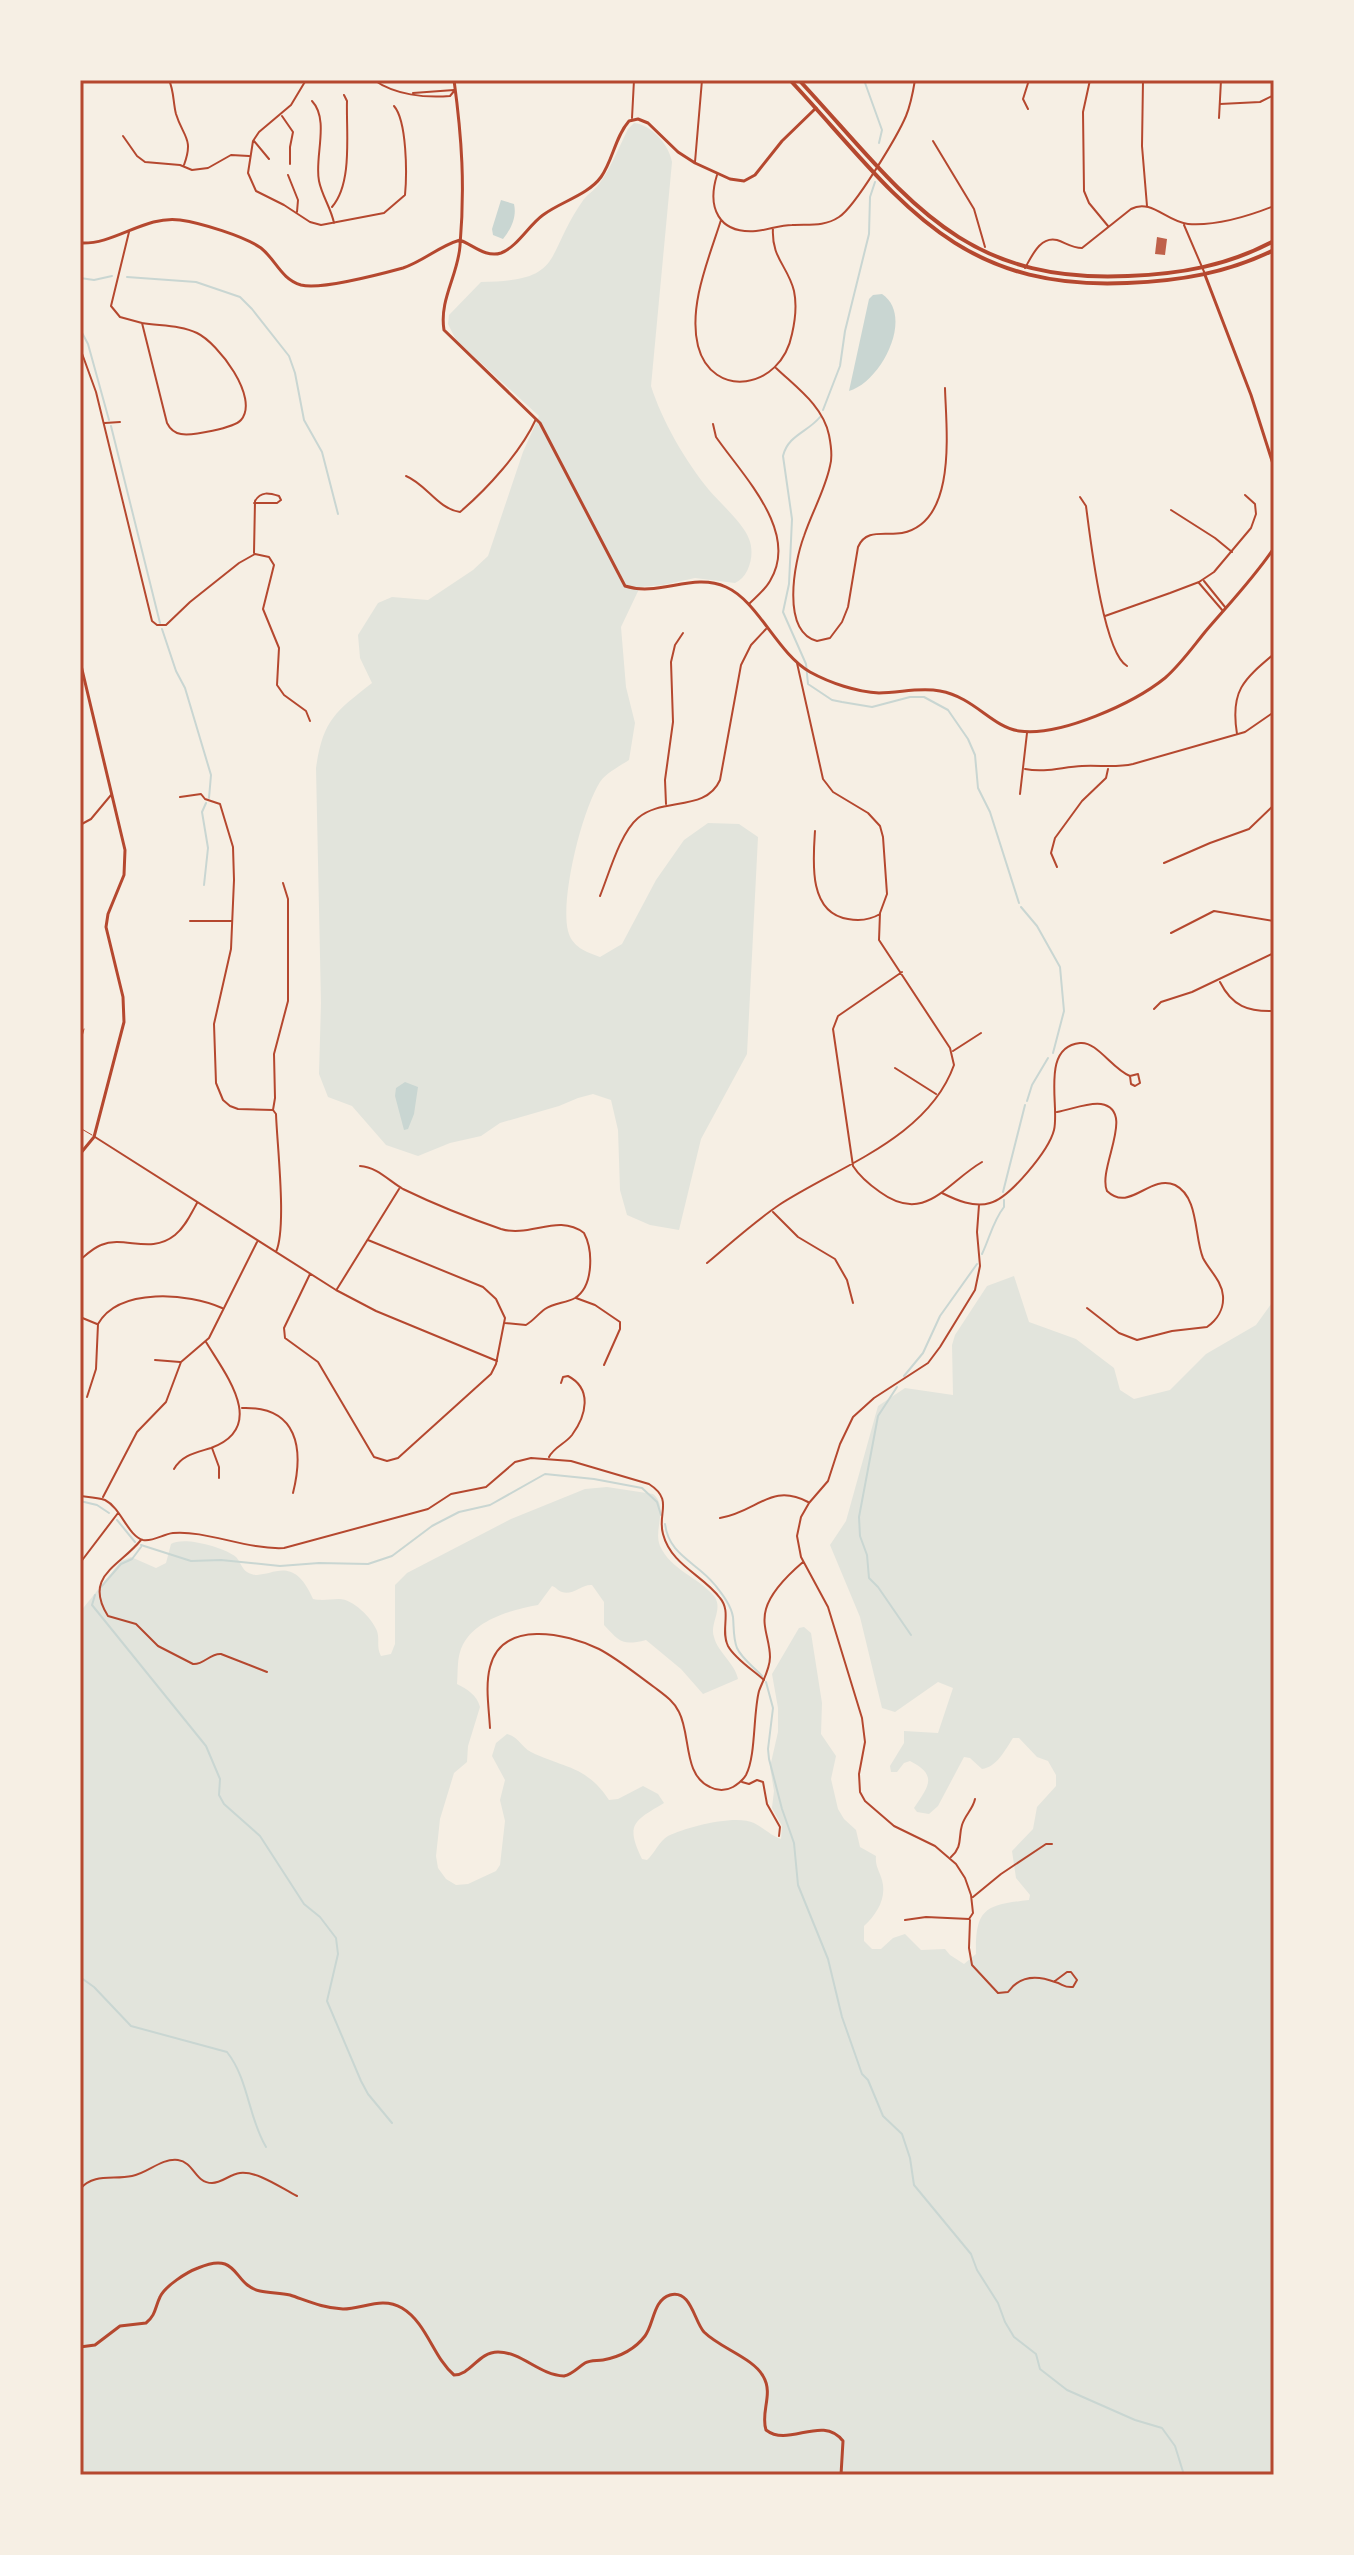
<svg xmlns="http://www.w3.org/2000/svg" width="1354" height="2555" font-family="'Titillium Web',sans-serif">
	<rect width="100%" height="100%" fill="#f6efe4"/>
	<path fill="#e2e4dc" d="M634,123C652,125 669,145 672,162L651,386C662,421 686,462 709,490C720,503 744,524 749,539C755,553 750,576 735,583L695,578L663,585L640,587L621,627L626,687L635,723L629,760C620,766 606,773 600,782C582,810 560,899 568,931C572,947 586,952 600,957L622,944L656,880L684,840L708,823L739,824L758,837L747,1054L701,1139L679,1230L650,1225L627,1215L620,1190L618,1130L611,1100L593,1094L578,1098L559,1106L500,1123L481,1136L450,1143L418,1156L386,1145L352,1106L328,1097L319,1074L321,1003L316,768C323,720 335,712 372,683L360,658L358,635L378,603L392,597L428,600L473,570L488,556L523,452L539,416L456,340L448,324L449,315L481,282C565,281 544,257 582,202C586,195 594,191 599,184C611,168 619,147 628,129Z
		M1014,1276L1029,1322L1076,1339L1114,1368L1120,1390L1134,1399L1170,1390L1206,1354L1256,1325L1274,1300V2475H80V1612L121,1561L131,1557L156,1568L166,1563L171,1544C183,1536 224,1547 236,1557C240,1561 242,1569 247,1572C267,1585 290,1547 313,1599C323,1601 329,1599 339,1599C353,1599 372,1618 377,1631C380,1640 376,1647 381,1656L391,1654L395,1644V1585L407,1573L511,1519L585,1489L607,1487L653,1494C669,1507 653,1529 660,1546C671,1570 698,1577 714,1596C724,1609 709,1624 714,1637C718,1653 735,1663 738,1679L703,1694L681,1669L646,1640C622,1646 620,1642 604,1625V1602L592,1585C582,1584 572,1596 562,1592C558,1591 556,1587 552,1586L538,1605C510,1610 469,1621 460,1652C457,1662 458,1674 457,1684C467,1689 477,1695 480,1707L468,1746L467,1762L454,1773L440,1819L436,1856L438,1868L446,1879L456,1885L468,1884L496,1871L500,1865L505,1821L500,1800L505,1780L492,1756L496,1743L507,1734C519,1737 521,1747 531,1752C563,1768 586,1765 609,1800L618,1799L643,1786L658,1794L664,1803C634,1821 625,1824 642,1859L647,1860C655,1853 659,1841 668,1836C686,1827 736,1814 754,1823C764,1828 771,1836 781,1839L782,1826L772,1808L774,1791L770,1767L778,1732V1708L772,1674L799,1628L804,1627L811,1633L822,1703L821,1734L836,1756L831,1779L838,1809L844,1819L856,1830L860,1847L876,1856C875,1866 879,1870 882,1880C887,1898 877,1914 864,1926V1941L872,1949H881L893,1938L905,1934L921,1950L945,1949L950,1955L964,1964L976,1954C975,1908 986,1905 1029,1900L1030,1895L1016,1878L1012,1851L1033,1829L1037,1807L1056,1786V1775L1048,1761L1037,1757L1019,1738H1013C1005,1750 997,1767 982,1769L970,1758L964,1757L938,1806L929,1814L917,1812L914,1808C929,1786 938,1775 910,1761L904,1763L897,1772H891L890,1766L904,1743V1731L938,1733L953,1688L938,1682L895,1712L882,1708L860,1617L830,1545L846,1521L878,1406L905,1388L953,1395L952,1345L955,1335L987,1286Z"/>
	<path fill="#c9d6d2" d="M501,200L514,204C517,217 511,229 503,239L493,235L492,229Z
		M882,294C915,316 881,382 849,391L869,299L873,295Z
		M405,1082L418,1087L414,1114L408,1129L404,1130L395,1096L396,1088Z"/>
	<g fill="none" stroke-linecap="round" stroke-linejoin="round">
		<path stroke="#c9d6d2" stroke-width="2" d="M864,80L882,130L879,143
			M127,277L196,282L240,297L252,309L289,356L295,373L304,420L322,452L338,514
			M80,278L94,280L112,276
			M80,329L88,344L109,420
			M823,410L840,366L845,331L869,234L870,197L875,182
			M820,417C808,432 788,435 783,456L792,519L789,584L783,612L806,664L808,684L832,700L842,702L872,707L910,697H924L948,710L968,739L975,755L978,788L990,812L1019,903
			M111,426L160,623
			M162,629L176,671L185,688L211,775L209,798
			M204,885L208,848L202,812L206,803
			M1021,907L1037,926L1060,967L1064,1011L1053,1053
			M1027,1101L1032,1085L1048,1058
			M1003,1192L1025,1105
			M982,1254C990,1237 993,1221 1004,1207V1200
			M904,1376L923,1353L940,1316L977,1264
			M897,1387L878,1416L859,1517L860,1536L867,1555L869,1578L878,1587L911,1635
			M80,1501L97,1505L109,1513
			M117,1520L135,1542
			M665,1524C669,1556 697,1562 715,1585C722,1594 731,1605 733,1617C734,1627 733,1638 737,1648C742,1659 754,1667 762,1676
			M141,1545L191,1561L221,1560L280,1566L319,1563L368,1564L392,1556L432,1526L459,1512L490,1505L545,1474L594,1479L642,1488L657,1502L661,1515
			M101,1587L121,1564L132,1559L141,1547
			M95,1595L92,1605L206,1746L220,1779L219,1795L224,1804L260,1836L304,1904L320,1917L336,1938L338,1954L327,2001L361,2081L368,2094L392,2123
			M766,1682L773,1708L768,1749L769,1759L782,1809L794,1843L798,1885L828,1959L842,2017L862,2074L868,2080L883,2116L902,2134L910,2158L914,2185L971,2254L977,2270L998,2303L1005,2322L1014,2337L1036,2354L1040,2369L1067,2390L1135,2420L1162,2428L1175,2446L1184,2475
			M80,1977L94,1987L131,2026L227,2052C249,2080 248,2117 266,2147"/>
	</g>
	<path fill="#bf614a" d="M1157,237L1167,239L1165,255L1155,254Z"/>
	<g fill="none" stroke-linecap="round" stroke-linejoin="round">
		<path stroke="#b5482f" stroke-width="1" d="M80,1044L84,1029
			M80,1128L92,1135"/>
		<path stroke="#b5482f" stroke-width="2" d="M169,80C174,91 173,102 176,114C183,137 194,138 184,165
			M306,80L291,105L259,132L253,141L248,173L256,191L284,205L310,222L321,225L384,213L405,195C407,174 407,121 394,106
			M374,80C395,95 425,98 450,96L455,90
			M1090,80L1083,112L1084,191L1089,203L1108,226
			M1143,80L1142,146L1147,206
			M413,93L454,90
			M312,101C330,120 314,158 319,181C322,196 331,208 334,223
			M1220,104L1260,102L1274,95
			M1028,109L1023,99L1029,80
			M282,116L293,132L290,147V164
			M632,118L634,80
			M1219,118L1221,80
			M123,136L137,156L145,162L180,165L192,170L208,168L231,155L249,156
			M254,141L269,159
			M933,141L974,209L985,247
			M695,162L702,80
			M288,175L298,200L297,212
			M717,175C707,207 718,234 756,231C768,230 780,225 792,225C809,224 824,227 839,217C855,207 898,135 906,116C911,104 913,92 915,80
			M332,207C353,183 346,132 347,101L344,95
			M721,220C709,258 688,306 698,346C712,400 781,390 792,334C795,321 797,305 794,291C788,266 771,258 773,228
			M1184,225L1205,274
			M129,232L111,306L120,317L142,323
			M1025,268C1032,256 1040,236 1057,240C1066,243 1072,248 1082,248L1131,209C1151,198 1167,222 1188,224C1215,226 1249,216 1274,206
			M142,323C160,326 181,325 197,333C218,343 260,398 241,420C234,428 192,436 181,434C174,433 170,429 167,423Z
			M80,348L96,392L152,621L157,625H166L190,602L239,563L255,554L269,557L274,565L263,609L279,648L277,685L284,695L306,711L310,721
			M776,368C797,388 823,406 829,435C831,445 833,456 830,466C825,490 812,512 804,536C794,563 781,631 817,641L830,638L842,622L848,607L858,547C866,528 885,536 902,533C958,522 946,428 945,388
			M105,423L120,422
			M713,424L716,437C743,476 800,532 770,581C765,590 756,597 749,604
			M406,476C426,484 438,509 460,512C487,489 521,452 536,419
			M1080,497L1086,506C1090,536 1103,652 1127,666
			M254,503H277L281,500
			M1171,510L1215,538L1232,552
			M254,553L255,501C261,491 269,493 279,496L281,500
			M1204,581L1225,607
			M1199,583L1223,611
			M1105,616L1170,593L1199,582L1214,572L1251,528L1256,514L1255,504L1245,495
			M1237,734C1230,691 1243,680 1274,654
			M1025,769C1045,773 1062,767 1082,766C1100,765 1116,768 1133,764L1245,732L1274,712
			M1020,794L1027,733
			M180,797L201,794L205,799L220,804L233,847L234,880L231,949L214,1024L216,1083L223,1100L230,1106L238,1109L273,1110
			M666,804L665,780L673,722L671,662L675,645L683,633
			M80,825L91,819L111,795
			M815,831C813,861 808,913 848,919C859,921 870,920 880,914
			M1164,863L1210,843L1249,829L1274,805
			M1057,867L1051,853L1055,838L1082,801L1106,778L1108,769
			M600,896C609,874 620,833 638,818C662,797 706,812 720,780L741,665L751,645L766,629
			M190,921H231
			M1171,933L1214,911L1274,921
			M902,972L838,1016L833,1029L853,1166C860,1177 870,1185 880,1192C925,1225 946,1183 982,1162
			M1220,982C1232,1006 1248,1012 1274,1011
			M1154,1009L1161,1002L1192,992L1274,953
			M953,1051L981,1033
			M895,1068L936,1094
			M1057,1112C1070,1110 1088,1102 1101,1104C1137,1110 1097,1168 1107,1191C1130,1213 1149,1174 1175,1185C1199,1197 1194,1236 1203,1258C1209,1270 1222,1281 1223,1296C1224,1309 1217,1320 1207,1327L1172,1331L1137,1340L1119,1333L1087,1308
			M95,1137L336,1290L376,1311L497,1361
			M360,1166C377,1167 389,1181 403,1189C434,1204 469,1218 501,1229C530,1238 558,1213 584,1233C593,1250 594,1286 575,1298C566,1303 554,1303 545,1309C538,1314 533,1321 526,1325L505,1323
			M942,1193C956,1200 974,1208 990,1203C1010,1198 1049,1150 1054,1130C1060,1107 1040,1047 1080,1043C1097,1041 1112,1069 1130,1076L1131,1084L1135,1086L1140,1083L1138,1074L1130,1076
			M773,1212L798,1237L835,1259L847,1280L853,1303
			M276,1252C287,1227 277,1145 276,1114L273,1110L275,1098L274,1054L288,1001V899L283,883
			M80,1260C86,1255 93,1248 101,1245C125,1235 150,1255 175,1235C185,1227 191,1214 197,1203
			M707,1263C731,1243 754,1222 779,1205C839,1166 928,1138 954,1065L950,1048L879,940L880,913L887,894L883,837L880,826L868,813L833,792L823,779L797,663
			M310,1274L284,1328L285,1338L318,1362L374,1457L387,1461L398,1458L491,1374L496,1364L505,1318L496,1299L483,1287L368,1240
			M337,1289L399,1189
			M576,1298L595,1305L620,1322V1329L604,1365
			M80,1317L97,1324
			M155,1360L180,1362
			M87,1397L96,1369L98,1324C119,1287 189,1293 222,1308
			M242,1408C298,1406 304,1449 293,1493
			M212,1448L219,1467V1478
			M549,1457C554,1447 565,1444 572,1435C586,1416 593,1389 568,1376L563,1377L561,1383
			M174,1469C182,1455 195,1453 211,1448C268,1427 226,1375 206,1342
			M80,1496C88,1497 97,1497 105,1500C121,1508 128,1536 143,1540C153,1542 163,1534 173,1533C206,1530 247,1550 284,1548L428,1509L451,1494L486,1487L515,1462L531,1458L571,1461L649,1484C674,1500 657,1513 663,1534C671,1565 703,1575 720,1598C732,1612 720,1630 728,1646C735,1659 753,1670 764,1680
			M103,1497L137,1432L166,1402L181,1362L209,1338L257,1242
			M720,1518C757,1512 771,1482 808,1502
			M141,1540C119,1567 83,1576 108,1616L136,1624L158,1646L193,1664C204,1665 210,1653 221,1654L267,1672
			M80,1563L118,1513
			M490,1728C489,1709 485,1686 490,1667C502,1619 566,1633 599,1649C618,1659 636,1674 654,1687C663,1694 674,1701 679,1712C691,1735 683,1775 710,1787C717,1791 726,1791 733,1787C738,1784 743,1780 746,1775C756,1756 753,1714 759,1691C763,1680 770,1669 770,1657C770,1640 761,1626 766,1609C771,1591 789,1574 803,1562
			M742,1782L749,1784L757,1780L763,1782L767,1804L780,1827L779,1836
			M951,1857C963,1846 958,1838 962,1825C965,1815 973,1809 975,1799
			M973,1897L1001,1874L1046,1844H1052
			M905,1920L926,1917L969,1919L973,1913L971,1895L965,1878L956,1864L935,1846L894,1826L865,1801L860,1792L859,1774L865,1742L862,1718L828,1607L801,1557L797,1536L801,1517L809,1503L828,1481L840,1444L853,1417L874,1398L928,1363L940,1347L975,1290L980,1266L977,1232L979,1205
			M970,1920L969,1948L972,1965L998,1993L1008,1992C1020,1975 1037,1975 1055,1982C1063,1984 1064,1988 1073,1987L1077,1980L1071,1972H1067L1055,1981
			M80,2189C94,2173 113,2180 132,2176C148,2173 161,2158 178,2160C194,2162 195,2183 212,2183C222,2183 230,2174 240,2173C258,2171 281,2188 297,2196"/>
		<path stroke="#b5482f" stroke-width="3" d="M454,80C462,139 465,186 460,246C458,275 439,300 444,330L540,423L625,586C659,597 693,572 726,587C758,601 777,653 810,672C830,683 857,692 879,693C900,693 919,687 940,691C974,697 992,727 1019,731C1060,737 1134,703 1165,678C1180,665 1192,648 1205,632C1228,605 1254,578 1274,548
			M80,243C115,245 145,215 180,220C201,223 244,236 261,248C276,260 281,279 301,285C321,290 381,274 403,268C424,261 439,246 460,240C473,245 486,258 501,253C517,247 529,225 543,215C560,202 588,195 601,177C613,160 615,137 629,121L638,119L648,123L678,152L695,163L730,179L744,181L755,175L782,141L816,108
			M1205,275L1251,395L1274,467
			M80,661L125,850L124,875L108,914L106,927L123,997L124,1022L94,1137L80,1154
			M80,2347L95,2345L120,2326L146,2323C156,2315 155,2307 160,2297C165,2286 187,2272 198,2268C240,2250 232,2285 260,2291C270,2293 280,2293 290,2295C308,2301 323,2308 343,2309C363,2309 382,2296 402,2308C427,2323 433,2357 454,2375C471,2375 478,2352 498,2352C522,2352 539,2375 564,2376C573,2374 577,2368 585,2363C590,2360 597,2361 603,2360C619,2357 635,2349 645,2336C654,2324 653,2300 670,2295C691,2289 694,2321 704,2332C720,2348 753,2358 763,2376C774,2394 760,2412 766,2430C789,2448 822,2414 843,2441L841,2475"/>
		<path stroke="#b5482f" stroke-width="4" d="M790,80C897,195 952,291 1127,283C1180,281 1227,273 1274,250
			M799,80C904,193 957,284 1128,276C1180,274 1227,266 1274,241"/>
	</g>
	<rect width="1354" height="2555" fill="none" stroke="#f6efe4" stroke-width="164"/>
	<rect x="82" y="82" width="1190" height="2391" fill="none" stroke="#b5482f" stroke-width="3"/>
</svg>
